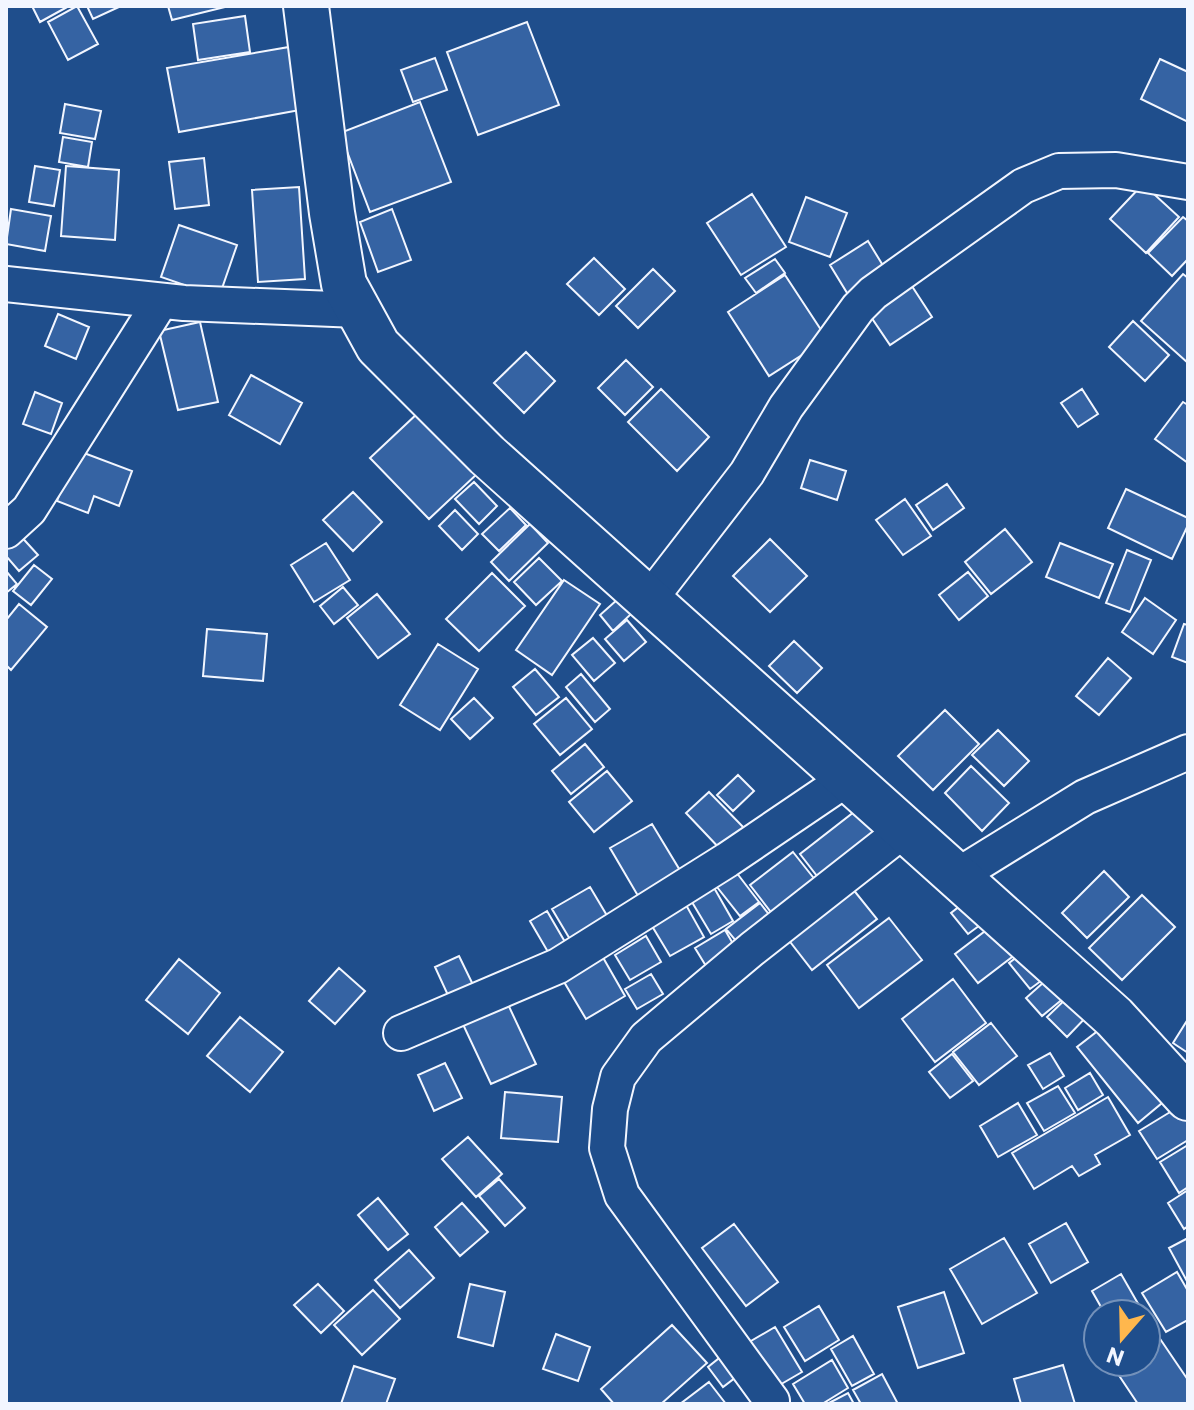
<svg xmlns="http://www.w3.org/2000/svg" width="1194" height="1410" font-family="Commissioner,sans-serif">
	<rect width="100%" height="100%" fill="#1f4e8c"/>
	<path fill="#3563a3" stroke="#f2f6ff" stroke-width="2" d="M32,6H69L40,22Z
		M77,6L98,44L68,60L48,22Z
		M87,6H121L93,19Z
		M168,6H229L172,20Z
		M245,16L250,52L198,60L193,24Z
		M527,22L559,105L478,135L447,52Z
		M289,47L300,110L179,132L167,68Z
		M435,58L447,90L413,102L401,70Z
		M1160,59L1188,72V122L1141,99Z
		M420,102L451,182L370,212L340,133Z
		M65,104L101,111L95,139L60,133Z
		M63,137L92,142L88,167L59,162Z
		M204,158L209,205L175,209L169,162Z
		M35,166L60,170L54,206L29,202Z
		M66,166L119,170L115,240L61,236Z
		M1143,184L1179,217L1146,253L1110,219Z
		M299,187L305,279L258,282L252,190Z
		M752,194L786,247L741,275L707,223Z
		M806,197L847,213L830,257L789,242Z
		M11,209L51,216L45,251L6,244Z
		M392,209L411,260L378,272L360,222Z
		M1183,217L1188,221V259L1172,276L1148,253Z
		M179,225L237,245L219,297L161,277Z
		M868,241L890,277L852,301L830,265Z
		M594,258L625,289L599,315L567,284Z
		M775,259L785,273L756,293L745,278Z
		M653,269L675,291L638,328L616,306Z
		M1183,274L1188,278V363L1141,321Z
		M785,275L827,339L769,376L728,312Z
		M908,280L932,317L890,345L865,308Z
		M58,314L89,327L76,359L45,346Z
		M1133,321L1169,355L1145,381L1109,347Z
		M200,322L218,402L178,410L159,331Z
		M526,352L555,381L524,413L494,383Z
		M626,360L653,387L625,415L598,388Z
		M251,375L302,403L280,444L229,415Z
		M661,389L709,437L677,471L628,422Z
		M1082,389L1098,414L1078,427L1061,403Z
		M35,392L62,403L51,434L23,424Z
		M1183,402L1188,405V463L1155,439Z
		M419,412L478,473L429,519L370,458Z
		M76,450L132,471L119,506L94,496L88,513L57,501Z
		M810,460L846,471L837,500L801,488Z
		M474,482L497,506L479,524L455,499Z
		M947,484L964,508L933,530L916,505Z
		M1126,489L1188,518V525L1172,559L1108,528Z
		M353,492L382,522L353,551L323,520Z
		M905,499L931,536L903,555L876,520Z
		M510,508L526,525L499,551L482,534Z
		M455,510L478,534L462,550L439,526Z
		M530,524L548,543L509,581L491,562Z
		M1005,529L1032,562L991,594L965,562Z
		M17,532L38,555L19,571L6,556V541Z
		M770,539L807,576L770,612L733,576Z
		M326,543L350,580L314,602L291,565Z
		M1060,543L1113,564L1099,598L1046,577Z
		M1127,550L1151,560L1130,612L1106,603Z
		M539,558L562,581L536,605L514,582Z
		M34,565L52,579L31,605L13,591Z
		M6,571L17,584L6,593Z
		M968,572L988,596L959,620L939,595Z
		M492,573L525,606L479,651L446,619Z
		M564,580L600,604L552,675L516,650Z
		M343,587L358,605L334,624L320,606Z
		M377,594L410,634L378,658L347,618Z
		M1145,598L1176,620L1153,654L1122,632Z
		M618,599L631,614L613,631L600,615Z
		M19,604L47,627L11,670L6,665V620Z
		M627,620L646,642L624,661L605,639Z
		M1184,624L1188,625V663L1172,657Z
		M207,629L267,634L263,681L203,676Z
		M593,638L615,663L594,681L572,655Z
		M794,641L822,668L797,693L769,666Z
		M438,644L478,669L440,730L400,705Z
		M1108,658L1131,678L1099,715L1076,696Z
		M535,669L559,697L536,715L513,687Z
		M581,674L610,709L595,722L566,687Z
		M474,698L493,718L470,739L451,719Z
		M566,698L592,729L560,755L534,724Z
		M945,710L979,744L933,790L898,756Z
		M998,730L1029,761L1004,786L972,755Z
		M585,744L604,767L571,794L552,771Z
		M971,766L1009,803L982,831L945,793Z
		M607,771L632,801L594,832L569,802Z
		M738,775L754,791L733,811L717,795Z
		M709,792L746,830L723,852L686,813Z
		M863,805L887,837L824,885L800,854Z
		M652,824L684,877L641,901L610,848Z
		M793,852L820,886L777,920L750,885Z
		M1104,871L1129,897L1087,938L1062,913Z
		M736,872L759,902L740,916L717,887Z
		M709,879L733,921L711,934L686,892Z
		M848,883L877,919L812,970L784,934Z
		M590,887L609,919L571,941L552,909Z
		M974,895L991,917L968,934L951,913Z
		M1142,895L1175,927L1122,980L1089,948Z
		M681,896L704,937L670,956L646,916Z
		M760,903L775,922L741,947L726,929Z
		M547,911L565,942L548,952L530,921Z
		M889,918L922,960L859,1008L827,965Z
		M1001,919L1024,948L978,983L955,954Z
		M725,930L739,954L709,971L695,948Z
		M646,936L661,962L630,980L615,955Z
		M597,947L625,996L586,1019L557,970Z
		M1029,948L1049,975L1030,989L1009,963Z
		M459,956L477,993L452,1004L435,967Z
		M179,959L220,993L188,1034L146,1000Z
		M339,968L365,991L335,1024L309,1001Z
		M651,974L663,994L637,1009L625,989Z
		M1053,974L1070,993L1042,1016L1026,998Z
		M953,979L986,1023L935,1062L902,1019Z
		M1072,993L1091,1012L1067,1037L1047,1017Z
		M505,998L536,1064L491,1084L460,1018Z
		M240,1017L283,1052L250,1092L207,1056Z
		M1188,1019V1053L1173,1043Z
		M991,1023L1017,1056L979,1085L953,1052Z
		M1108,1023L1168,1098L1138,1123L1077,1047Z
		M1050,1053L1064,1076L1043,1089L1028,1065Z
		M952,1054L973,1081L950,1098L929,1072Z
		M445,1063L462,1098L434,1111L418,1075Z
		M1090,1073L1103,1095L1078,1110L1065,1088Z
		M1058,1086L1075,1113L1044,1131L1027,1103Z
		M505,1092L562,1097L558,1142L501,1138Z
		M1108,1097L1130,1135L1095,1155L1100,1164L1079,1176L1072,1166L1034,1189L1012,1153Z
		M1018,1103L1037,1135L998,1157L980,1126Z
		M1180,1106L1188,1119V1140L1157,1159L1139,1131Z
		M468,1137L502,1174L476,1197L442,1159Z
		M1188,1145V1187L1179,1193L1160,1162Z
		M499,1179L525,1208L505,1226L479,1196Z
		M1188,1190V1226L1184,1229L1168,1203Z
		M378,1198L408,1234L388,1250L358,1215Z
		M462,1203L488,1232L460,1256L435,1227Z
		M1066,1223L1088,1262L1051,1283L1029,1244Z
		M734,1224L778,1282L746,1306L702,1248Z
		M1004,1238L1037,1293L982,1324L950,1269Z
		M1188,1238V1283L1169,1248Z
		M409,1250L434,1278L400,1308L375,1280Z
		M1177,1272L1188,1291V1320L1166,1332L1142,1293Z
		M1121,1274L1144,1314H1105L1092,1291Z
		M318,1284L344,1311L321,1333L294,1305Z
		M470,1284L505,1292L493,1346L458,1337Z
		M373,1290L400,1319L362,1355L334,1325Z
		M944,1292L964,1353L918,1368L898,1307Z
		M819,1306L839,1340L805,1361L784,1327Z
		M672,1325L707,1363L661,1404H614L601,1389Z
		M775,1327L802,1372L771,1390L744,1345Z
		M1152,1327L1188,1380V1404H1138L1110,1362H1146V1331Z
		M556,1334L590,1347L578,1381L543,1369Z
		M853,1336L874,1374L852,1386L831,1349Z
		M728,1351L744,1371L723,1387L708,1367Z
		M832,1360L848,1388L822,1404H805L793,1384Z
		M1063,1365L1075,1404H1021L1014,1379Z
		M354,1366L395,1379L386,1404H341Z
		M882,1374L898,1404H861L853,1390Z
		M709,1382L726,1404H680Z
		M848,1393L854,1404H827Z"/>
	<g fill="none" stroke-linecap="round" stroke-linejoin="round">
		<defs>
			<path id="street" d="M6,284L184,303L358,310
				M6,531L29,510L161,301
				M649,600L747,473L786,407L858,308L873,293L1023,186L1059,171L1116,170L1188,182
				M957,876L1085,797L1188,752
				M401,1033L558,966L727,860L848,778
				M772,1401L622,1195L607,1148L610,1109L618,1077L646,1038L752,949L905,829"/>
			<path id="highway" d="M306,6L332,213L344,284L378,346L487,455L1114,1017L1188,1098"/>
		</defs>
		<use href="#street" stroke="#f2f6ff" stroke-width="38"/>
		<use href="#highway" stroke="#f2f6ff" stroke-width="48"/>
		<use href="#street" stroke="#1f4e8c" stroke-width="34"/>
		<use href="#highway" stroke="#1f4e8c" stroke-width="44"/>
	</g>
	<rect width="1194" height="1410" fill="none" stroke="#f2f6ff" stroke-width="16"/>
	<g transform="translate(1122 1338) rotate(200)"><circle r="38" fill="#1f4e8c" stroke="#7391ba" stroke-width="2"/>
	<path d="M0-6L14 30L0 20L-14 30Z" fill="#ffb74d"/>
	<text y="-12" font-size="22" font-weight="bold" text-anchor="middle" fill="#f2f6ff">N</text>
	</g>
</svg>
